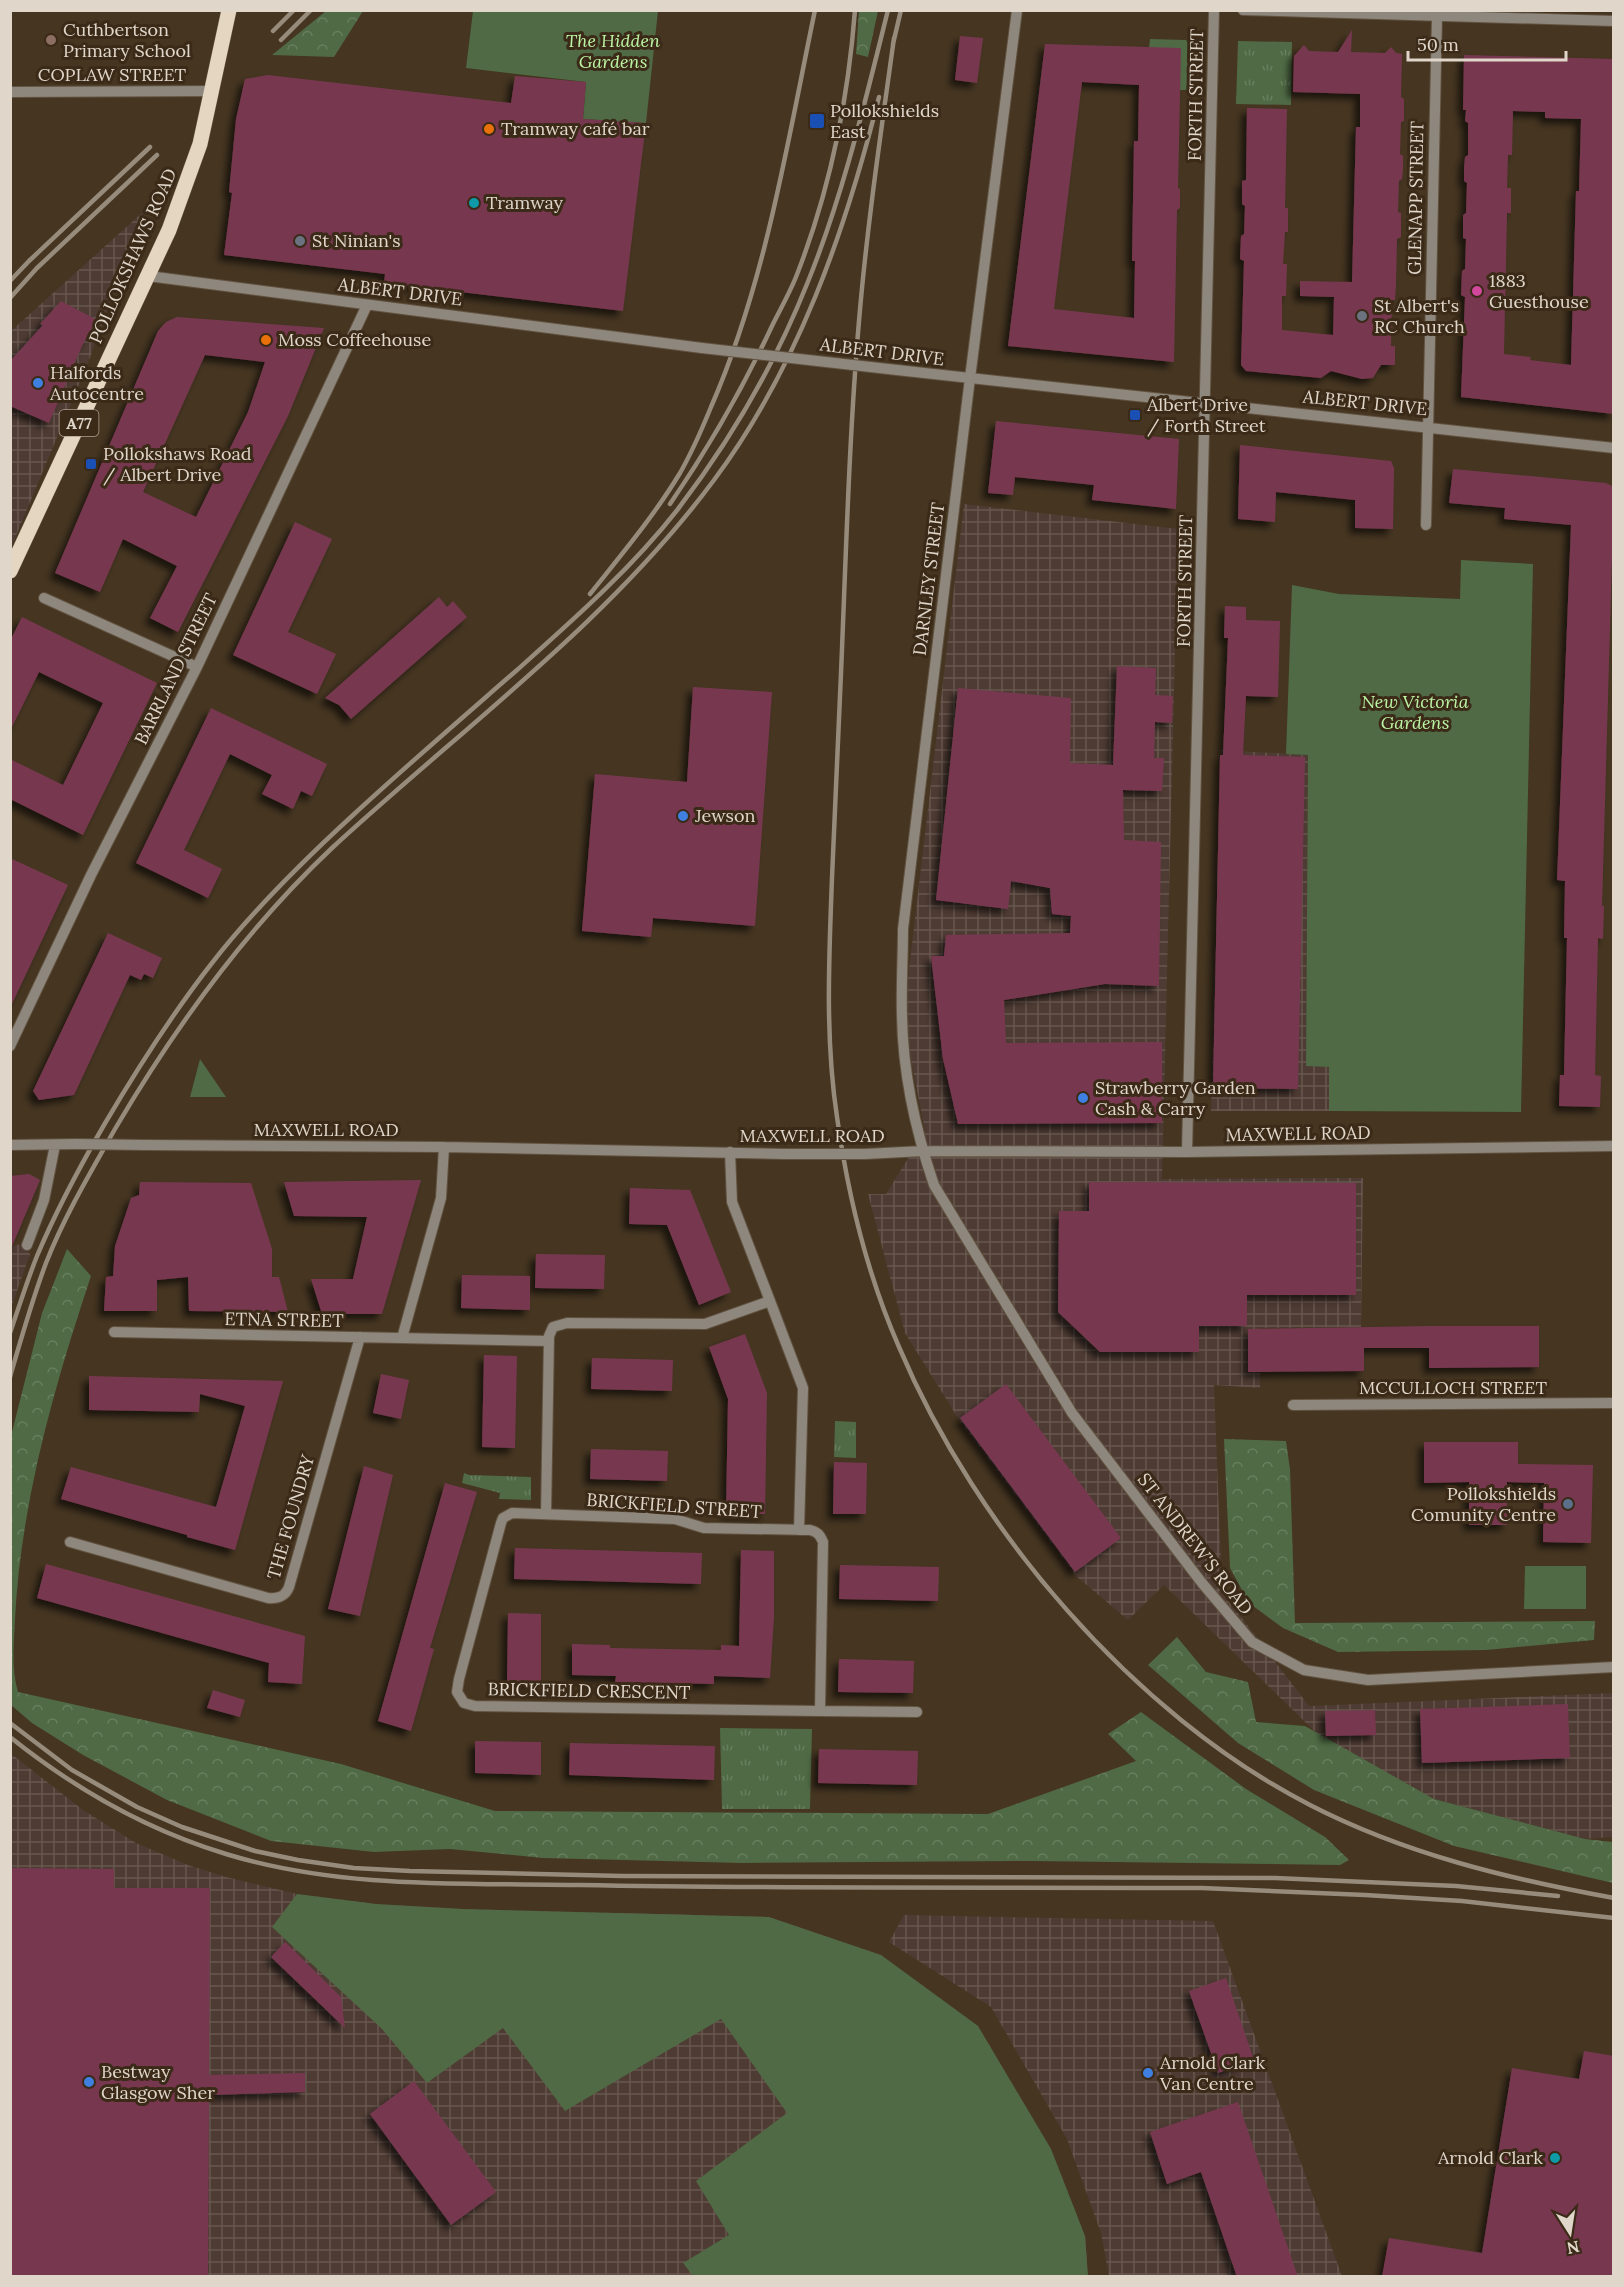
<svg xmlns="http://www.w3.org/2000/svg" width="1624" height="2287" font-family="Lora,serif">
	<defs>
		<pattern id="industrial-grid" width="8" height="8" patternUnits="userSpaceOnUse" patternTransform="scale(1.5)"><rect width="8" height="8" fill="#4e3b33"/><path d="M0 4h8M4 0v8" fill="none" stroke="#67574f"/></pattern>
		<pattern id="forest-crowns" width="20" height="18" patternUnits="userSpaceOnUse" patternTransform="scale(1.5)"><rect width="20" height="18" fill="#4f6a44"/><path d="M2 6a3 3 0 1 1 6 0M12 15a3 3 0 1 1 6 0" fill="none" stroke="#687f5e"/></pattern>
		<pattern id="park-tufts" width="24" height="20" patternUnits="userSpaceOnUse" patternTransform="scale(1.5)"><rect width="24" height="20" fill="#4f6a44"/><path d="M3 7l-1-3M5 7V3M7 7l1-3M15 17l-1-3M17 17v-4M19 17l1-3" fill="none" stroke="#687f5e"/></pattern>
		<filter id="shadow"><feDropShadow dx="-5.5" dy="5.5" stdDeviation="3" flood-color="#0009"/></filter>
	</defs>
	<rect width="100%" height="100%" fill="#453521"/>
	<path fill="url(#industrial-grid)" d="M143,212L88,363L11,548V331Z
		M964,504L1178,529L1162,1179L1363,1178L1361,1327L1261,1328L1260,1388L1214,1385L1222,1592L1309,1706L1613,1693V1837L1585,1839L1434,1799L1335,1751L1164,1585L1128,1620L1076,1576L961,1423L905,1333L868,1194H886L925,1131L903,1020Z
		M1221,750L1308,755L1306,1065L1330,1067L1329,1111H1211Z
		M22,1244L30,1254L11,1308V1246Z
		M10,1753L83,1810L136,1843L188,1865L226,1877L297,1894L376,1904L463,1909L769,1917L881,1955L978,2026L1051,2149L1085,2236L1088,2276H11Z
		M904,1915L1213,1921L1342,2276H1109L1101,2233L1067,2139L991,2007L889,1942Z"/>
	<path fill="#4f6a44" d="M473,11H658L646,123L583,119L586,82L466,68Z
		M1150,39L1186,40L1189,44L1188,90H1180L1149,48Z
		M1461,560L1533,564L1521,1112L1329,1111V1067L1306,1066L1308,755L1286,754L1292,585L1339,594L1460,599Z
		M200,1059L226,1097H190Z
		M1525,1566H1586V1609H1524Z
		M297,1894L376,1904L463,1909L769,1917L881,1955L978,2026L1051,2149L1085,2236L1088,2276H693L683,2263L729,2235L696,2181L787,2113L721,2019L565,2111L503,2028L427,2083L382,2029L272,1927Z"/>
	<path fill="url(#forest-crowns)" d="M326,11H363L334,57L272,55Z
		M859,11H878L868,57L856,54Z
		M67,1249L91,1276C54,1387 21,1502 15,1619C14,1644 11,1668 18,1692L341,1764L495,1811L988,1814L1136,1761L1108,1734L1141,1712L1246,1789L1325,1837L1349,1860L1340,1865L1030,1861L742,1863L543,1858L450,1849L374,1852L271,1841L167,1800L83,1755L32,1723L11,1705V1436L42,1313Z
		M1224,1439L1286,1441L1290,1469L1295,1623L1595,1621L1594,1640L1486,1650L1338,1652L1283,1628L1249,1603L1230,1568Z
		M1177,1637L1206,1672L1248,1682L1256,1722L1305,1726L1434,1799L1585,1839L1613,1842V1883L1454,1846L1314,1790L1238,1743L1148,1665Z"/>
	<path fill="url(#park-tufts)" d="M1238,41L1292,42L1291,105L1236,104Z
		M835,1421L856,1422V1458L834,1457Z
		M464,1473L469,1475L531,1477V1500L499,1499L500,1493L462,1483Z
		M720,1728L812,1729L810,1809H722Z"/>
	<path fill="#773950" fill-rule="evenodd" filter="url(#shadow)" d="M1352,30L1351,52L1385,53L1391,47L1396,53L1402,54L1401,97L1404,99V121L1401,122L1400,154L1403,156V168L1402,179L1399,181L1398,212L1401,213V237L1397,239L1396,283L1395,300H1392L1391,346H1395V365H1381L1373,378L1362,379L1331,371L1321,378L1246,371L1241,365L1244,261L1240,259L1241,236L1244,234L1245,206L1242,204V181L1246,180L1247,108L1287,109L1285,208H1288V232H1285L1283,264H1287L1286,296H1282V330L1333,335L1334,297L1300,296V281L1352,282L1356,127H1360V94L1293,92L1294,56L1304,45L1309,51L1338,52Z
		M960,36L983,38L977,83L955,80Z
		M1045,44L1181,48L1178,188L1180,189V208L1177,210L1174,362L1008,346ZM1082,82L1139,85L1138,141H1134L1132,261H1135L1134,318L1054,309Z
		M1464,55L1614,59V414L1461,397L1465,297L1461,295L1462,271L1465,269L1466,239L1463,238V215L1466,213L1467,183L1464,181V168L1465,157L1468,155V123L1465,121L1466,110H1463ZM1513,111L1545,112V118L1581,119L1579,191H1576L1571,365L1530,360L1531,357L1504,354L1507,213H1511V188H1507L1508,155H1512Z
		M268,75L511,103L515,76L586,82L583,119L646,123L623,311L384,283L385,274L224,255L232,193L229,192L236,119L245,79Z
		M61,301L97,320L82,346L49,423L10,406V361L43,325L40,324Z
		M177,317L324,328L288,416L178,632L150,618L177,566L123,539L100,592L55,573L158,331L166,322ZM205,355L265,362L248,412L196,517L143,492Z
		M996,421L1179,439L1176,509L1092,500L1094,485L1015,477L1013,495L988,493Z
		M1240,445L1391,461L1394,468L1393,529L1355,528V500L1276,492L1275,522L1238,519Z
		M1453,469L1606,483L1614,487L1602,906H1604L1603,939L1598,938L1595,1075L1601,1076L1600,1107L1559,1106L1560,1075H1564L1567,938H1564L1565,881L1557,880L1571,525L1504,519L1505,508L1449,503Z
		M295,522L332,539L288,632L336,654L317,694L233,655Z
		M439,597L447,607L453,601L467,617L351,719L339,705L325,698Z
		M1225,606L1246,607V620L1280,621L1278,697L1246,696L1243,755L1305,757L1298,1089L1213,1088L1220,755H1223L1228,638H1224Z
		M22,617L157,683L83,835L10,799V759L63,785L103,703L39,672L10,731V641Z
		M1117,666L1156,668L1155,695L1173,696L1172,723L1155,722L1154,758H1164L1162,791L1123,790L1124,840L1161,842L1159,986L1105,984L1004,1000L1006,1043L1162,1042V1123L958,1124L943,1059L931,956H944L946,935L1070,933L1071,916L1052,914L1050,888L1011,881L1008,909L936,900L958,688L1071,698L1070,763L1113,765Z
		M693,687L772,692L755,926L653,918L651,937L582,931L595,774L687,782Z
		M211,708L327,764L312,796L301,791L293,809L262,794L272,775L230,754L184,850L222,869L208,898L136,863Z
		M10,858L68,885L10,1008Z
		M108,933L162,958L153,978L144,974L141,980L130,975L74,1095L39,1100L33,1091Z
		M29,1174L40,1180L10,1251V1176Z
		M421,1180L382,1314H322L311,1279H353L367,1217L294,1216L284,1182Z
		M140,1182L251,1183L272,1249V1277H279L288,1312L189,1311L188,1277L157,1280V1311H104L106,1277L113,1276L115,1246L131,1198L139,1195Z
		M1089,1182L1356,1183V1295H1247V1326H1199V1352H1100L1058,1312L1059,1211H1089Z
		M630,1188L690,1190L731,1292L699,1305L667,1225L629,1224Z
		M536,1254L605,1255L604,1289L535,1288Z
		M462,1275L530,1276V1310L461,1308Z
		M1434,1326H1539V1367L1429,1368V1348H1364V1371L1248,1372V1329Z
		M745,1334L767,1393L765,1514H726L728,1399L709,1347Z
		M484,1355L517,1356L515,1448L482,1447Z
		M592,1358L673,1360L672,1391L591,1389Z
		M381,1374L409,1380L401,1419L373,1413Z
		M89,1376L283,1381L235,1550L187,1537V1535L61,1499L71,1467L216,1507L245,1406L200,1394L199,1412L89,1410Z
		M1006,1384L1121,1538L1075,1572L960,1418Z
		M1424,1442H1518V1464L1593,1465L1591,1543L1543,1542L1544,1483L1507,1482V1525H1469V1482L1424,1483Z
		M591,1449L668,1451L667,1481L590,1479Z
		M834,1462L867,1463L866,1514H833Z
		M364,1466L393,1475L360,1616L328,1609Z
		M445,1483L477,1492L430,1648L434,1649L411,1731L378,1721Z
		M515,1548L702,1553L701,1584L514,1579Z
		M741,1550L774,1551V1617L770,1678L714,1676V1684L615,1682L616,1676L572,1675V1644L610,1645V1648L721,1650V1645L739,1646Z
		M46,1564L305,1636L302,1684L268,1682L269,1663L37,1598Z
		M840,1565L939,1567L938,1601L839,1599Z
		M508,1613L541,1614V1683H507Z
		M839,1659L914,1661L913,1693L838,1692Z
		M213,1690L245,1700L240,1717L207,1708Z
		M1568,1704L1570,1758L1422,1763L1420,1709Z
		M1375,1710L1376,1735L1326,1736L1325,1711Z
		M475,1741L541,1742V1775L475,1773Z
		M570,1743L715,1746L714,1780L569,1775Z
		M819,1749L918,1751L917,1785L818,1783Z
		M10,1868L114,1869V1888H210L209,2075L305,2073V2092L209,2095L208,2277H10Z
		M285,1942L341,1997L345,2028L271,1957Z
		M1226,1978L1254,2060L1218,2073L1189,1991Z
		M1584,2051L1614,2056V2277H1382L1389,2238L1482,2253L1512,2068L1579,2079Z
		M414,2081L496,2192L451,2225L370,2114Z
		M1238,2102L1298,2277H1237L1201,2172L1167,2184L1150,2132Z"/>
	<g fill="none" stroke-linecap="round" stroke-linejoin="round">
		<defs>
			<path id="minor" d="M1017,10L970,378L903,929C903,958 901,988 902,1017C903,1074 916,1132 934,1185L1072,1413L1202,1583L1252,1642L1304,1670L1368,1680L1614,1667
				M1243,10L1614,21
				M10,92L213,91
				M148,276L702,348
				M897,370L1614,448
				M1426,525L1437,16
				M44,598L197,667
				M10,1046L91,875L197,667L367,305
				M10,1145L76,1144
				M144,1145L444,1147L784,1154
				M730,1152L732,1202L770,1301
				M1187,1152L1214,10
				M865,1154L923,1151L1187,1152L1614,1146
				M27,1245L44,1200L55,1145
				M114,1332L549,1341
				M402,1338L441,1198L444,1147
				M1293,1405L1614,1403
				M512,1513L675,1519L704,1528L810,1530C818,1532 820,1535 823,1542L820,1711L475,1706L464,1703L457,1692L459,1679L501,1523L503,1518Z
				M546,1514L549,1336L553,1327L567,1323L705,1324L770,1301L803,1388L799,1530
				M70,1542L268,1598C278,1599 285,1597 289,1587L360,1337
				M820,1711L917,1712"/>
			<path id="major" d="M10,571L169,230L200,144L229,10"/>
		</defs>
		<use href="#minor" stroke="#61523f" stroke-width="12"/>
		<use href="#major" stroke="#61523f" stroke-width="16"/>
		<use href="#minor" stroke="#8e877d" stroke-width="10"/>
		<use href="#major" stroke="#e5d6c1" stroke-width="15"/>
		<path stroke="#978b7b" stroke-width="4.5" d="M273,31L294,10
			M894,38C881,132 867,226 859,321C849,438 846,556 841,673C838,742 835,810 832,878C829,958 825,1038 837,1117C848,1196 867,1274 899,1347C976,1529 1133,1714 1310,1805C1405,1854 1509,1879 1614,1898
			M281,40L311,10
			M893,44L901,10
			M10,281L29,261L150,147
			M10,298L37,268L157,155
			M670,504C710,446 742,390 772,326C780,310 789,294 796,277C829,193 848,101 855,10
			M590,594C621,555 654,516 680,473C692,452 702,429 711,407C766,281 787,144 815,10
			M10,1333C19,1307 27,1281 37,1256C56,1211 79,1168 104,1125C137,1069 172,1014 212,963C253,910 303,861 352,816C406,766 462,718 517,670C574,619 631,569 678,509C730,441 775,364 807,284C843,196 865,102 888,10
			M10,1377C21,1339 32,1300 46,1263C64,1217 90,1173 115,1129C175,1027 245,930 332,848C462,728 608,623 714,480C798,367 845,232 879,97
			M10,1723L72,1770L137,1807L182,1827L255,1851L298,1860L354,1868L410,1871L622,1876L1275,1878L1456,1886L1558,1896
			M10,1737C75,1789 147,1830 226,1854C340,1889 462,1883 580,1885C787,1889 995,1887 1202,1888L1365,1895L1462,1901L1614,1918"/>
		<defs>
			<path id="minor-bridge" d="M702,348L897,370
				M76,1144L144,1145
				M784,1154H865"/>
		</defs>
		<use href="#minor-bridge" stroke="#61523f" stroke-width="12" stroke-linecap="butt"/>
		<use href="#minor-bridge" stroke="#8e877d" stroke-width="10"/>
	</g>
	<circle fill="#8d6e63" stroke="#3a2a17" stroke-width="2" cx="51" cy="40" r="6"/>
	<g fill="#1a4fb4" stroke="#3a2a17" stroke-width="2">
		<rect x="809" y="113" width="16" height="16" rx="3"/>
		<rect x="1129" y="409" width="12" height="12" rx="3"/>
		<rect x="85" y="458" width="12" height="12" rx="3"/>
	</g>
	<g fill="#e8710a" stroke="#3a2a17" stroke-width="2">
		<circle cx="489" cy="129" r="6"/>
		<circle cx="266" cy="340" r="6"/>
	</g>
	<g fill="#0f9aa8" stroke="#3a2a17" stroke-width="2">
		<circle cx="474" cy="203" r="6"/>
		<circle cx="1555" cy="2158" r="6"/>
	</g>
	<g fill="#6b7280" stroke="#3a2a17" stroke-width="2">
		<circle cx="300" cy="241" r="6"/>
		<circle cx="1362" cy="316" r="6"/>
	</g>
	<circle fill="#d1479c" stroke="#3a2a17" stroke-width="2" cx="1477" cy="291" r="6"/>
	<g fill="#3f7fe0" stroke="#3a2a17" stroke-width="2">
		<circle cx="38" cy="383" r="6"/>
		<circle cx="683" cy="816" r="6"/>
		<circle cx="1083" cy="1098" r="6"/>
		<circle cx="1148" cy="2073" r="6"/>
		<circle cx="89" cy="2082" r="6"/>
	</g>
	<circle fill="#5c6f8a" stroke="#3a2a17" stroke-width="2" cx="1568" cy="1504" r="6"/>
	<g text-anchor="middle" stroke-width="6" stroke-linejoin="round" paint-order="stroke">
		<rect fill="#3a2a17" stroke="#aea294" stroke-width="1.5" x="59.5" y="410" width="39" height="26" rx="4.5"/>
		<g font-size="16" font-weight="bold" fill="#e0d6ca">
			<text x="79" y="429">A77</text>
		</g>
		<g font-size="18" fill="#e0d6ca" stroke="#3a2a17" text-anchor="start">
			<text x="63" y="36">Cuthbertson<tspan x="63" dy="21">Primary School</tspan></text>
			<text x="830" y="117">Pollokshields<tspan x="830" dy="21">East</tspan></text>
			<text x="501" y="135">Tramway café bar</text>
			<text x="486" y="209">Tramway</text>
			<text x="312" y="247">St Ninian's</text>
			<text x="1489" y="287">1883<tspan x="1489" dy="21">Guesthouse</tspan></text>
			<text x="1374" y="312">St Albert's<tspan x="1374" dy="21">RC Church</tspan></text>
			<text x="278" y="346">Moss Coffeehouse</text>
			<text x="50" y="379">Halfords<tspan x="50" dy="21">Autocentre</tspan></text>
			<text x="1147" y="411">Albert Drive<tspan x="1147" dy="21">/ Forth Street</tspan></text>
			<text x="103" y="460">Pollokshaws Road<tspan x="103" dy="21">/ Albert Drive</tspan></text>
			<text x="695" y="822">Jewson</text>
			<text x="1095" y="1094">Strawberry Garden<tspan x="1095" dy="21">Cash &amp; Carry</tspan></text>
			<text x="1556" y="1500" text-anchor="end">Pollokshields<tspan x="1556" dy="21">Comunity Centre</tspan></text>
			<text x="1160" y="2069">Arnold Clark<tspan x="1160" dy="21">Van Centre</tspan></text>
			<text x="101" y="2078">Bestway<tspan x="101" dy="21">Glasgow Sher</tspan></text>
			<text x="1543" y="2164" text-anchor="end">Arnold Clark</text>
		</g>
		<g font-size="18" font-style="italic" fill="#bcf4a4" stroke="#3a2a17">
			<text x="613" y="47">The Hidden<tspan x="613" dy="21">Gardens</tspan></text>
			<text x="1415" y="708">New Victoria<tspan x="1415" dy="21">Gardens</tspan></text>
		</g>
		<g font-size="18" fill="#e0d6ca" stroke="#3a2a17">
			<text x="112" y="81">COPLAW STREET</text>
			<text transform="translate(1196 95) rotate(-89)" y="6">FORTH STREET</text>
			<text transform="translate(1416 198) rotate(-89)" y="6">GLENAPP STREET</text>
			<text transform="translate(133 256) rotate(-66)" y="6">POLLOKSHAWS ROAD</text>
			<text transform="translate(400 292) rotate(7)" y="6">ALBERT DRIVE</text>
			<text transform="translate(882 352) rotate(7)" y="6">ALBERT DRIVE</text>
			<text transform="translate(1365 403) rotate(6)" y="6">ALBERT DRIVE</text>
			<text transform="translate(929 579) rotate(-83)" y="6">DARNLEY STREET</text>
			<text transform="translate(1185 581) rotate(-89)" y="6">FORTH STREET</text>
			<text transform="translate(176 669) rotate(-64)" y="6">BARRLAND STREET</text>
			<text x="326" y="1136">MAXWELL ROAD</text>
			<text transform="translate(1298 1134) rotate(-1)" y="6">MAXWELL ROAD</text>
			<text x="812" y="1142">MAXWELL ROAD</text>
			<text transform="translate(284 1320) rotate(1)" y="6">ETNA STREET</text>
			<text x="1453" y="1394">MCCULLOCH STREET</text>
			<text transform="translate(674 1506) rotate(4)" y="6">BRICKFIELD STREET</text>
			<text transform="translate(291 1517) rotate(-74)" y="6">THE FOUNDRY</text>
			<text transform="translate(1195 1544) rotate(52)" y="6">ST ANDREW'S ROAD</text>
			<text transform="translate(589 1691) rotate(1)" y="6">BRICKFIELD CRESCENT</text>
		</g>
	</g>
	<rect width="1624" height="2287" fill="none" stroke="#e0d6ca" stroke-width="24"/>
	<g transform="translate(1570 2233) rotate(168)" stroke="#3a2a17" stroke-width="4.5" paint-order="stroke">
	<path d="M0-4.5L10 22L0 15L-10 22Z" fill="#e0d6ca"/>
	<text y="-9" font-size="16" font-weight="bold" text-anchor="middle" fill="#e0d6ca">N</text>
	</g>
	<path d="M1408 51v9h158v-9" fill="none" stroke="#e0d6ca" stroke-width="3"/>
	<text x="1417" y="51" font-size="18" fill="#e0d6ca" stroke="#3a2a17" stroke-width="4.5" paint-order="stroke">50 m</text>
</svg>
